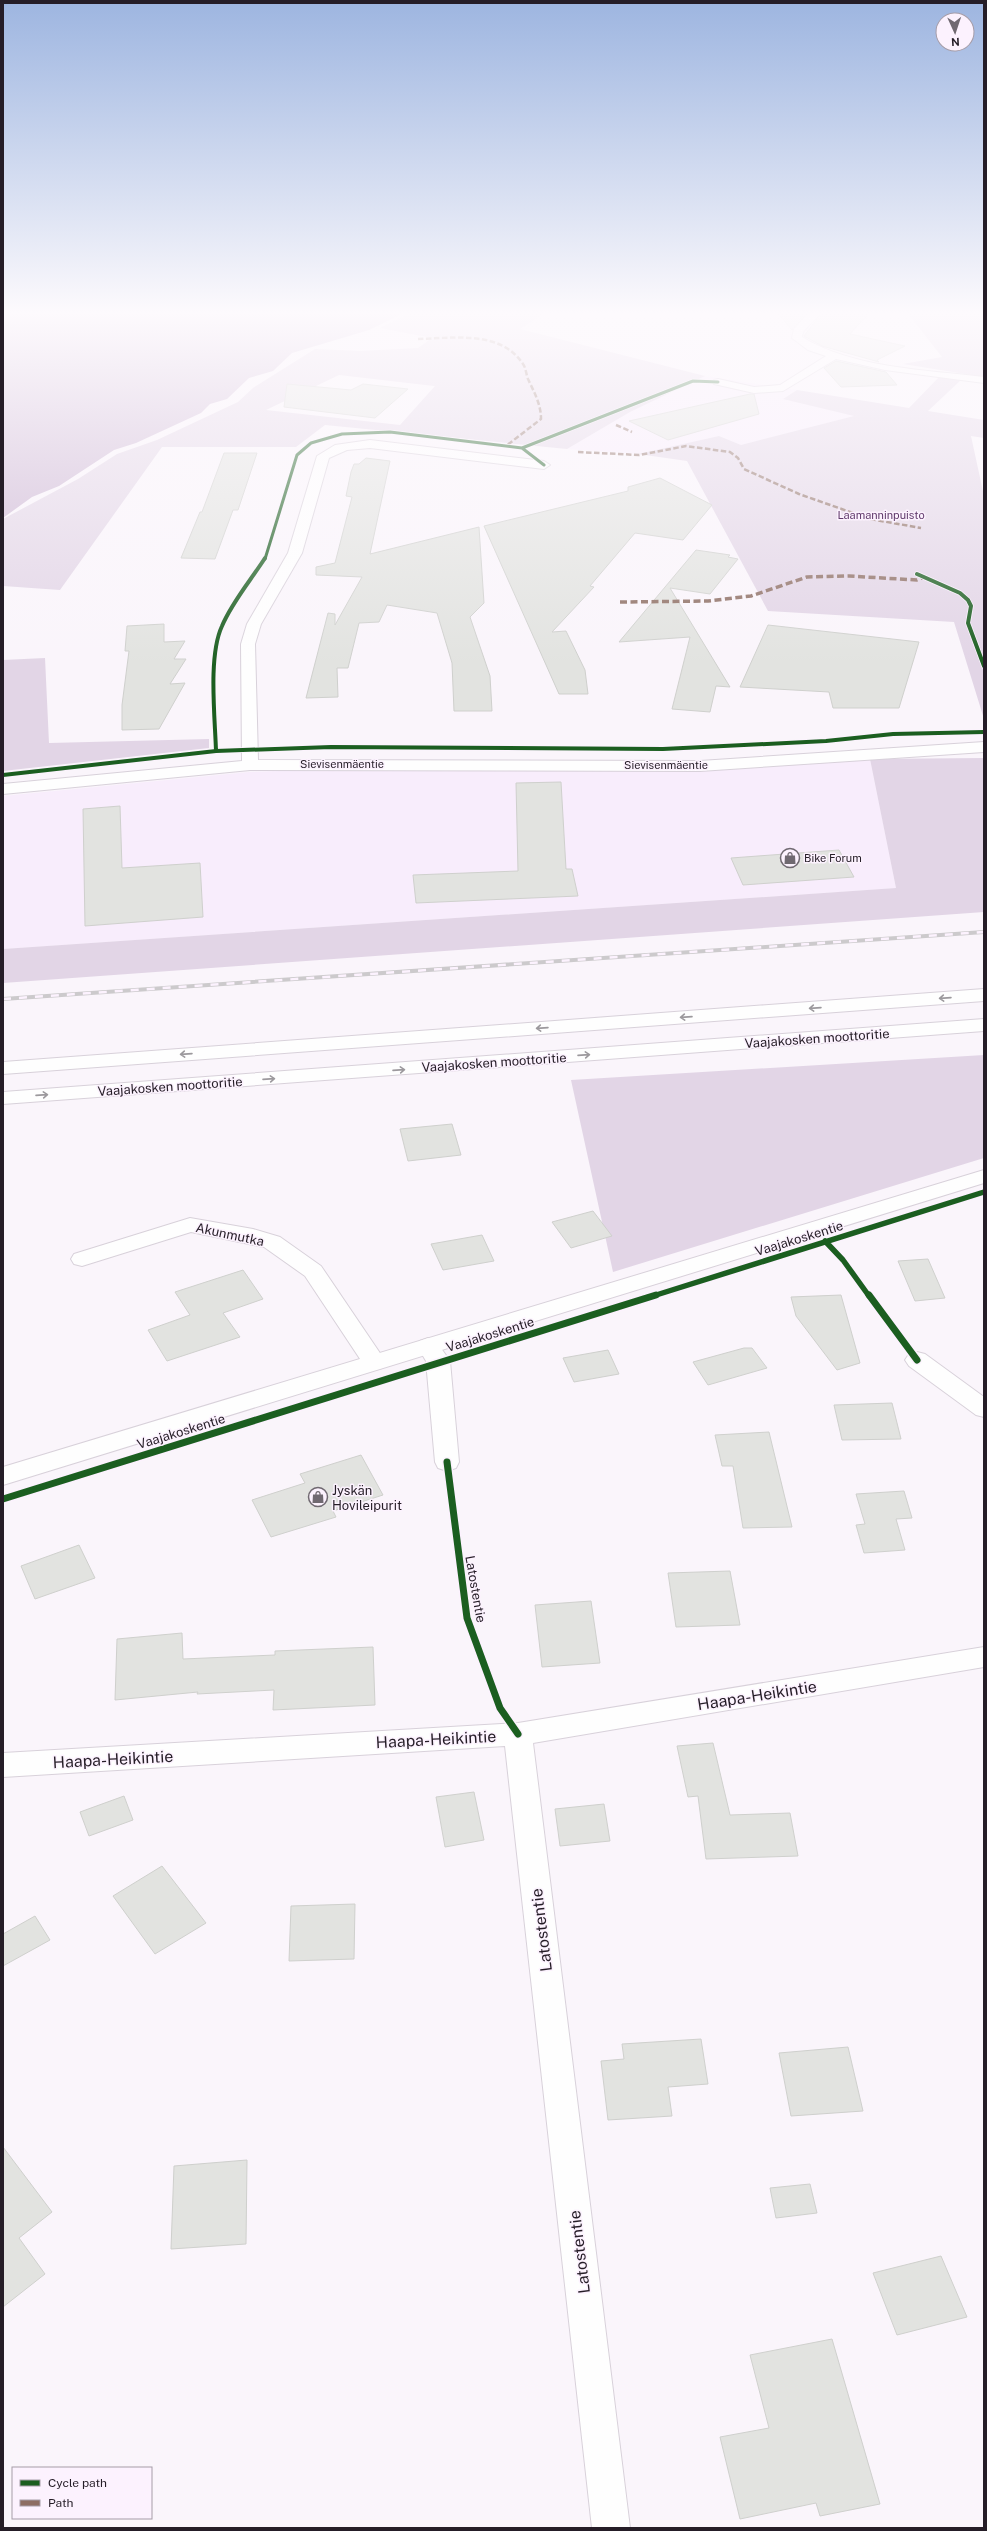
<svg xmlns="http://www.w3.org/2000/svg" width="987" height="2531" font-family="'Public Sans',sans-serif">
	<rect width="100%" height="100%" fill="#faf5fb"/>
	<path fill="#f8edfc" d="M705,376L797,390L784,398L855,416L741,445L719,436L638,454L567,449L630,412Z
		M870,759L896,888L3,949V796L249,772L351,769L697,772Z"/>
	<path fill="#e2d5e6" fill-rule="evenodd" d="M414,311H548L520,329L705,376L630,412L567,449L325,425L296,447H162L60,590L3,586V519L78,479L117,454L157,440L238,402L253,388L315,349L360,351L418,348L432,338L380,328ZM339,375L434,386H435L400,425L266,410Z
		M906,311L984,313V377L903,364L942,357Z
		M940,376L962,379L928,411L984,420V438L971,436L984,496V719L954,622L768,611L687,461L638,454L719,436L741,445L854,416L783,399L797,390L909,408Z
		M45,658L49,743L209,739V748L3,771V660Z
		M983,758L984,912L3,983V949L896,888L870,759Z
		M984,1055V1158L613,1272L571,1080Z"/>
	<path fill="#ccb6d3" d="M3,311H408L369,330L292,353L273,371L249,378L227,399L210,404L201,413L136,443L114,450L59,486L32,497L3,518Z"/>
	<path fill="#e2e3e0" stroke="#cfd0cd" d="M776,311H809L792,330Z
		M823,311H871L850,334L905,346L877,360L879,362L822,346L804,336Z
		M836,361L886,372L897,385L841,387L824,368Z
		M287,384L351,390L363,384L408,389L375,418L284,407Z
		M750,394H754L759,414L668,440L629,421Z
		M224,453H257L238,510H233L215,559L181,558L200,512H202Z
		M366,458L390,461L370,554L479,527L484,603L470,617L490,676L492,711H454L452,663L437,613L387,605L379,622L359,623L348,668H337L338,697L306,698L328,613L335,614V625L362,577L316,575V567L335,563L352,497L346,496L351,472L354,464H359Z
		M660,478L712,505L683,540L635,533L590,586L594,587L552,632L566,631L585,670L588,694H559L484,526L628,491V487Z
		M696,550L730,555L728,557L738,559L710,594L670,588L730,687L716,686L710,712L672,709L690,637L619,642Z
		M164,624V642L185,641L174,659H186L170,684L185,683L159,729L122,730V705L129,651H125L127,626Z
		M768,625L919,642L899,708H833L829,692L740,687Z
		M561,782L566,869H572L578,896L416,903L413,875L518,871L516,783Z
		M120,806L122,868L200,863L203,917L85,926L83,809Z
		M839,850L854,877L743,885L731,858Z
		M452,1124L461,1155L408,1161L400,1129Z
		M593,1211L612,1236L571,1248L552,1222Z
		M482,1235L494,1261L443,1270L431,1244Z
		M928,1259L945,1298L915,1301L898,1261Z
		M243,1270L263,1299L223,1313L240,1337L167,1361L148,1330L190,1315L175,1292Z
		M841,1295L860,1363L837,1370L796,1316L791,1297Z
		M744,1348H752L767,1368L708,1385L693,1362Z
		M608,1350L619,1374L574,1382L563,1358Z
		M892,1403L901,1439L842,1440L834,1405Z
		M769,1432L792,1527L743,1528L733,1466H722L715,1435Z
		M361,1455L383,1495L333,1511L336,1517L271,1537L252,1500L305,1483L300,1474Z
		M904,1491L912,1518L896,1519L905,1550L864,1553L856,1525L865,1524L856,1494Z
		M79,1545L95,1578L35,1599L21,1566Z
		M730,1571L740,1625L676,1627L668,1573Z
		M591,1601L600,1663L542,1667L535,1605Z
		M182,1633L183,1659L275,1655V1651L373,1647L375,1705L273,1710L274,1690L197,1694L198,1692L115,1700L117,1639Z
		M713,1743L730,1815L790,1813L798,1856L706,1859L698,1796L688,1797L677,1746Z
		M474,1792L484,1840L445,1847L436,1797Z
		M124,1796L133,1820L89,1836L80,1812Z
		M604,1804L610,1841L560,1846L555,1809Z
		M162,1866L206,1923L155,1954L113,1896Z
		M355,1904L354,1959L289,1961L291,1906Z
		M35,1916L50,1940L3,1966V1934Z
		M701,2039L708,2084L668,2087L672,2116L608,2120L601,2061L624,2059L622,2044Z
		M848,2047L863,2111L791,2116L779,2053Z
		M3,2147L52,2212L19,2238L45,2274L3,2307Z
		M247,2160L246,2244L171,2249L174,2166Z
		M810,2184L817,2213L776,2218L770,2188Z
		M941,2256L967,2317L897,2335L873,2273Z
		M832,2339L880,2504L820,2516L816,2503L740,2519L720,2437L769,2428L750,2355Z"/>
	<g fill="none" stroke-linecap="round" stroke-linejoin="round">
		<defs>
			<path id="minor" d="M811,311H822L803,332L802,337C852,368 927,370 984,377V383L885,370L836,359L783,391L754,393L714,384V380L718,379L754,387L780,385L826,356L808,350L792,338L794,329Z
				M370,440L544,461L550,465L544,469L370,448L347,450L329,458L302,553L261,624L255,644L258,760L700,761L984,742V752L700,771L250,770L3,794V784L242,761L241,644L247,624L288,553L317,456L335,445Z
				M190,1218L253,1229L280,1237L321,1266L386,1362L382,1368L374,1370L366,1368L305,1276L264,1247L191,1232L82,1266L74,1264L71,1259L74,1254Z
				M428,1338L436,1341L450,1361L459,1462L456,1468L447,1471L438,1468L435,1462L426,1361L417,1346L420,1341Z
				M917,1352L925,1354L984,1397V1417L976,1415L909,1366L905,1360L909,1354Z
				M984,1647V1667L533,1743L630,2528H592L505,1746L3,1777V1753L518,1723Z"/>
			<path id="major" d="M984,1170V1183L3,1485V1467Z"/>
			<path id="highway" d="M984,989V1001L3,1074V1062Z
				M984,1019V1031L3,1104V1092Z"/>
		</defs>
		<use href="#minor" stroke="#d8d1da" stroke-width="2"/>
		<use href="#major" stroke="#d8d1da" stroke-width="2"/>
		<use href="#highway" stroke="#d8d1da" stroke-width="2"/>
		<use href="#minor" fill="#fefefe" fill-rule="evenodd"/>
		<use href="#major" fill="#fefefe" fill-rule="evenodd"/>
		<use href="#highway" fill="#fefefe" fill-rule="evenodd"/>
		<defs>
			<path id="rail" d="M3,999L984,932"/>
		</defs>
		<use href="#rail" stroke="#cccacc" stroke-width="4"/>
		<use href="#rail" stroke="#fcf2fe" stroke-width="2.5" stroke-dasharray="8" stroke-linecap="butt"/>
		<path stroke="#8d6e63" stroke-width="2.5" stroke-dasharray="5.5 2.5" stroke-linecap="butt" d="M418,339C453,338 501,330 523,364C526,368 526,374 528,379C534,392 541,404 541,419L506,446
			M616,425L632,432
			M578,452L639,455L686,446L730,452L738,458L744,469L799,494L870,519L921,528"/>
		<path stroke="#8d6e63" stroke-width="3.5" stroke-dasharray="7 3.5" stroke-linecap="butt" d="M620,602L708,601L751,596L807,577L849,576L917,580L924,577"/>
		<defs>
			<path id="cycleway-far3" d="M522,448L693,381L718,382
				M265,559L297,455L311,443L342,434L390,432L522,448L544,465"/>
			<path id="cycleway-far2" d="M917,574L960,593L968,600L971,606L968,623L984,666
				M216,751C215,717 208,656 222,626C232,602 251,580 265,558
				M3,775L216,751L331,747L663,749L826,741L893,734L984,732"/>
			<path id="cycleway-far1" d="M825,1241L843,1260L869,1296
				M653,1296L984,1192"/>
			<path id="cycleway" d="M869,1295L917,1360
				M447,1462L467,1618L500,1708L518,1734
				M3,1499L656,1295"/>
		</defs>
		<use href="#cycleway-far3" stroke="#fcf2fe" stroke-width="4.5"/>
		<use href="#cycleway-far2" stroke="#fcf2fe" stroke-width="5.5"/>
		<use href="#cycleway-far1" stroke="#fcf2fe" stroke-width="8"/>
		<use href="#cycleway" stroke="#fcf2fe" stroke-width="10"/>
		<use href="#cycleway-far3" stroke="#1b5e20" stroke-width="3"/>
		<use href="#cycleway-far2" stroke="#1b5e20" stroke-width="4"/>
		<use href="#cycleway-far1" stroke="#1b5e20" stroke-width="5.5"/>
		<use href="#cycleway" stroke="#1b5e20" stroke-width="7"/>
	</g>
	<defs><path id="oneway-shaft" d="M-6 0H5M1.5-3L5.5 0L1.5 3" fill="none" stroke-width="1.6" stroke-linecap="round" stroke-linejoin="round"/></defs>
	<g stroke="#9c999d">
		<use href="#oneway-shaft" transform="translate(945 998) rotate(176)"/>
		<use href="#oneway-shaft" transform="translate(815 1008) rotate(176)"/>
		<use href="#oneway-shaft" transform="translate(686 1017) rotate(176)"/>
		<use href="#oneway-shaft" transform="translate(542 1028) rotate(176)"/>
		<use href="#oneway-shaft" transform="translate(186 1054) rotate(176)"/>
		<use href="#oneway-shaft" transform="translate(584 1055) rotate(-4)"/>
		<use href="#oneway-shaft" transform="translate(399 1070) rotate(-4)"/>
		<use href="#oneway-shaft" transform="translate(269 1079) rotate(-4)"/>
		<use href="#oneway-shaft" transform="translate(42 1095) rotate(-4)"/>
	</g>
	<linearGradient id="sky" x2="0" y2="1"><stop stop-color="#9db5e0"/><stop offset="0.47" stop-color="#fdfafd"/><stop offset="1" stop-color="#fdfafd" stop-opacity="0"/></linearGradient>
	<rect width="987" height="666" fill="url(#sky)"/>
	<defs>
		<symbol id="shop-ring" viewBox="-11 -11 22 22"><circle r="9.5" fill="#fcf2fe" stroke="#706971" stroke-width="1.5"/><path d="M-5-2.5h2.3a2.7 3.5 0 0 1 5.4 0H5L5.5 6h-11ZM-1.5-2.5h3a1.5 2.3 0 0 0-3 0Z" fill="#706971"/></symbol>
	</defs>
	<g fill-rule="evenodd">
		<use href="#shop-ring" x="779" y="847" width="22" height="22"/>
		<use href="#shop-ring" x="307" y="1486" width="22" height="22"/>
	</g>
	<g text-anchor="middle" stroke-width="3" stroke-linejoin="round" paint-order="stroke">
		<g font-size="11" fill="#60396b" stroke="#fcf2fe">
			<text x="881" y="519">Laamanninpuisto</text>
		</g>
		<g font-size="11" fill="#251d27" stroke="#fcf2fe">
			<text x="342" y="768">Sievisenmäentie</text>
			<text x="666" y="769">Sievisenmäentie</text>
		</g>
		<g font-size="11" fill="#251d27" stroke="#fcf2fe" text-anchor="start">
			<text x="804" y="862">Bike Forum</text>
		</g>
		<g font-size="13" fill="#251d27" stroke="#fcf2fe">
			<text transform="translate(817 1038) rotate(-4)" y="5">Vaajakosken moottoritie</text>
			<text transform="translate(494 1062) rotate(-4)" y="5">Vaajakosken moottoritie</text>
			<text transform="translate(170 1086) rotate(-4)" y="5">Vaajakosken moottoritie</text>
			<text transform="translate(230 1234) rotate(12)" y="5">Akunmutka</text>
			<text transform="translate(799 1238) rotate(-17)" y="5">Vaajakoskentie</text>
			<text transform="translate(490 1334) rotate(-17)" y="5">Vaajakoskentie</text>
			<text transform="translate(181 1431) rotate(-17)" y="5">Vaajakoskentie</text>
			<text transform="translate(476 1589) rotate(80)" y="5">Latostentie</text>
		</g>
		<g font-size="13" fill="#251d27" stroke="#fcf2fe" text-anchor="start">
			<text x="332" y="1495">Jyskän<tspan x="332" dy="15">Hovileipurit</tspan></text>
		</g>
		<g font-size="16" fill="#251d27" stroke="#fcf2fe">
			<text transform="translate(757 1695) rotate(-9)" y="6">Haapa-Heikintie</text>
			<text transform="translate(436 1739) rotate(-3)" y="6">Haapa-Heikintie</text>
			<text transform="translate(113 1759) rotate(-3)" y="6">Haapa-Heikintie</text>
			<text transform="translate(541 1930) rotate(-97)" y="6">Latostentie</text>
			<text transform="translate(579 2252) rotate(-97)" y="6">Latostentie</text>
		</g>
	</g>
	<rect width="987" height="2531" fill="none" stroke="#251d27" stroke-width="8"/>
	<rect x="12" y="2467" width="140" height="52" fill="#fcf2fe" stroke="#a69da8"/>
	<rect x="20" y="2480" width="20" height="6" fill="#1b5e20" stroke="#a69da8"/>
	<text x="48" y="2487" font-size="12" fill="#251d27">Cycle path</text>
	<rect x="20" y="2500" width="20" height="6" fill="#8d6e63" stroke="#a69da8"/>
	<text x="48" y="2507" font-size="12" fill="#251d27">Path</text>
	<g transform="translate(955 32) rotate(177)"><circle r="19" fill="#fcf2fe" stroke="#a69da8"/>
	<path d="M0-3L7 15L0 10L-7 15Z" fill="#706971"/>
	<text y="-6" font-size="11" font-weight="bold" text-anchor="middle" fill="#251d27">N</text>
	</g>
</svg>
